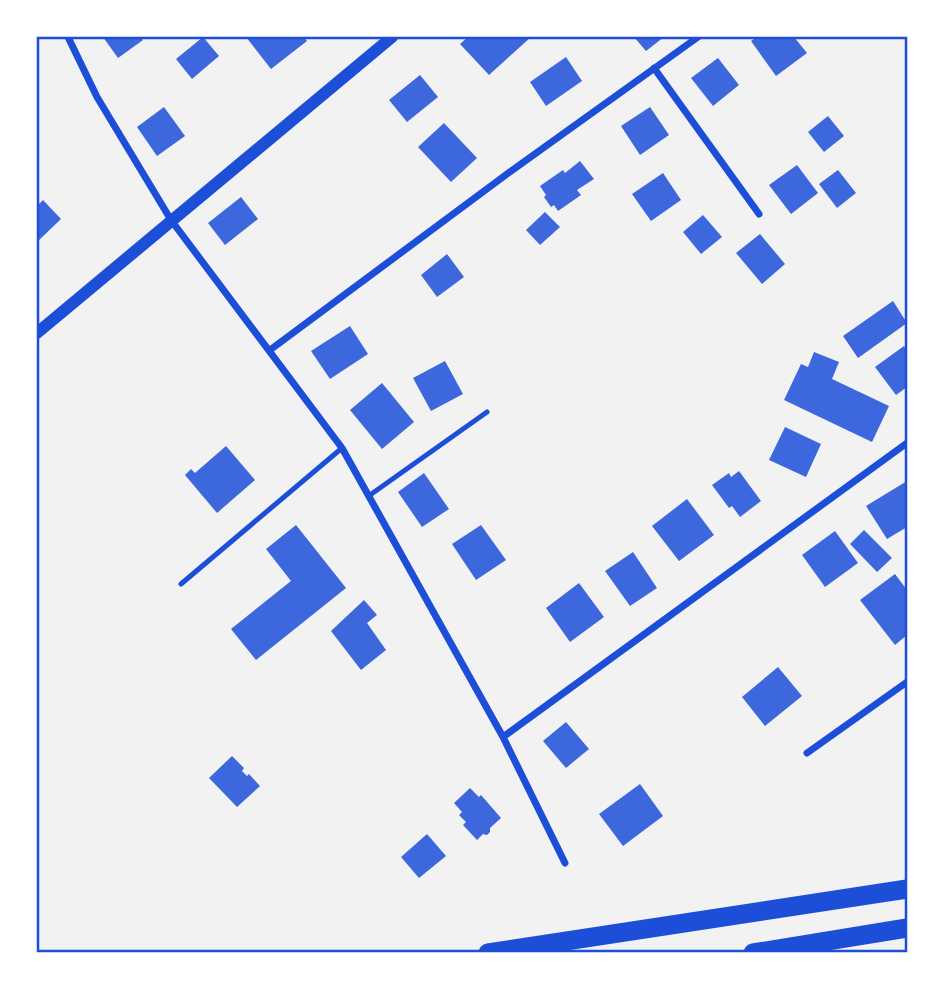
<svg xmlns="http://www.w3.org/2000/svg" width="944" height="990" font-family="'Crimson Pro',serif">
	<rect width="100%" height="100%" fill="#f2f2f2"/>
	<path fill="#3d67dc" d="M103,37H140L143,40L118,58Z
		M203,37L219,56L192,79L176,59Z
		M246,37H304L307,41L271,69Z
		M468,37H531L489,75L460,44Z
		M634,37H664L646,51Z
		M757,37H794L807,53L776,76L751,41Z
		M566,57L582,81L546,106L530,82Z
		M718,58L739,85L713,106L691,78Z
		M420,75L438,97L407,122L389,100Z
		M164,107L185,136L157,156L137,127Z
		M650,107L669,135L640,155L621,126Z
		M828,116L844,136L824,152L808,132Z
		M444,123L477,158L451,182L418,147Z
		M580,161L594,179L577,190L581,195L558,211L554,205L551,207L544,197L546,195L540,186L563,170L565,173Z
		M797,165L818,193L791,214L769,185Z
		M838,170L856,193L837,208L819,184Z
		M663,173L681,200L651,221L632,194Z
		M241,197L258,219L225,245L208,223Z
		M43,200L61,219L37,242V206Z
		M545,212L560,227L540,245L526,230Z
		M703,215L722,237L701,254L683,232Z
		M760,234L785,264L762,284L736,253Z
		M447,254L464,277L437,297L421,275Z
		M893,301L907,323L858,358L843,336Z
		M350,326L368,354L330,379L311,351Z
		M904,346L907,351V387L896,395L875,367Z
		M814,352L839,362L832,379L889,406L872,442L784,400L801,364L808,367Z
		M445,361L463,394L431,411L413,378Z
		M382,383L414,422L382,449L350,410Z
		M785,427L821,444L806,477L769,460Z
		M226,446L255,480L217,513L185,475L191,469L195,473Z
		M739,471L761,501L740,517L732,506L729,508L712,485L729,473L731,477Z
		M424,473L449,509L422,527L398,492Z
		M907,481V527L887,539L866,506Z
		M687,499L714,535L679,561L652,526Z
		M296,525L346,588L256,660L231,629L291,581L266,549Z
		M481,525L506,560L476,580L452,544Z
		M864,530L892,558L877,572L850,544Z
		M835,531L858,563L825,587L802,555Z
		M633,552L657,588L630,606L605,571Z
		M895,574L907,590V635L895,645L860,600Z
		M579,583L604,617L570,642L546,608Z
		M364,600L377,615L367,623L386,650L361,670L331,631Z
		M778,667L802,696L765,726L742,697Z
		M566,722L589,749L566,768L543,741Z
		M232,756L244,768L242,771L247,776L249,774L260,786L237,807L209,778Z
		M640,784L663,816L623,846L599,814Z
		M470,788L479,797L481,795L501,818L490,828V832L487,835L483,834L477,840L463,825L466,822L459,815L462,812L454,803Z
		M427,834L446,856L419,878L401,857Z"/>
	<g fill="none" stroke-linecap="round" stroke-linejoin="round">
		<path stroke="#1d4ed8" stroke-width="5" d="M370,495L487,412
			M181,584L342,448"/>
		<path stroke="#1d4ed8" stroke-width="7" d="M68,37L97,97L171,220L342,448L503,737L565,863
			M654,68L759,214
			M270,350L507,174L698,37
			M503,737L907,443
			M807,753L907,682"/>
		<path stroke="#1d4ed8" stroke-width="12" d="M37,333L392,37"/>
		<path stroke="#1d4ed8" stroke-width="19" d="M488,953L907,889
			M753,953L907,928"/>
	</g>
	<rect width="944" height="990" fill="none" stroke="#ffffff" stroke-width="77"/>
	<rect x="38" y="38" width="868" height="913" fill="none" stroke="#1d4ed8" stroke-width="2.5"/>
</svg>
